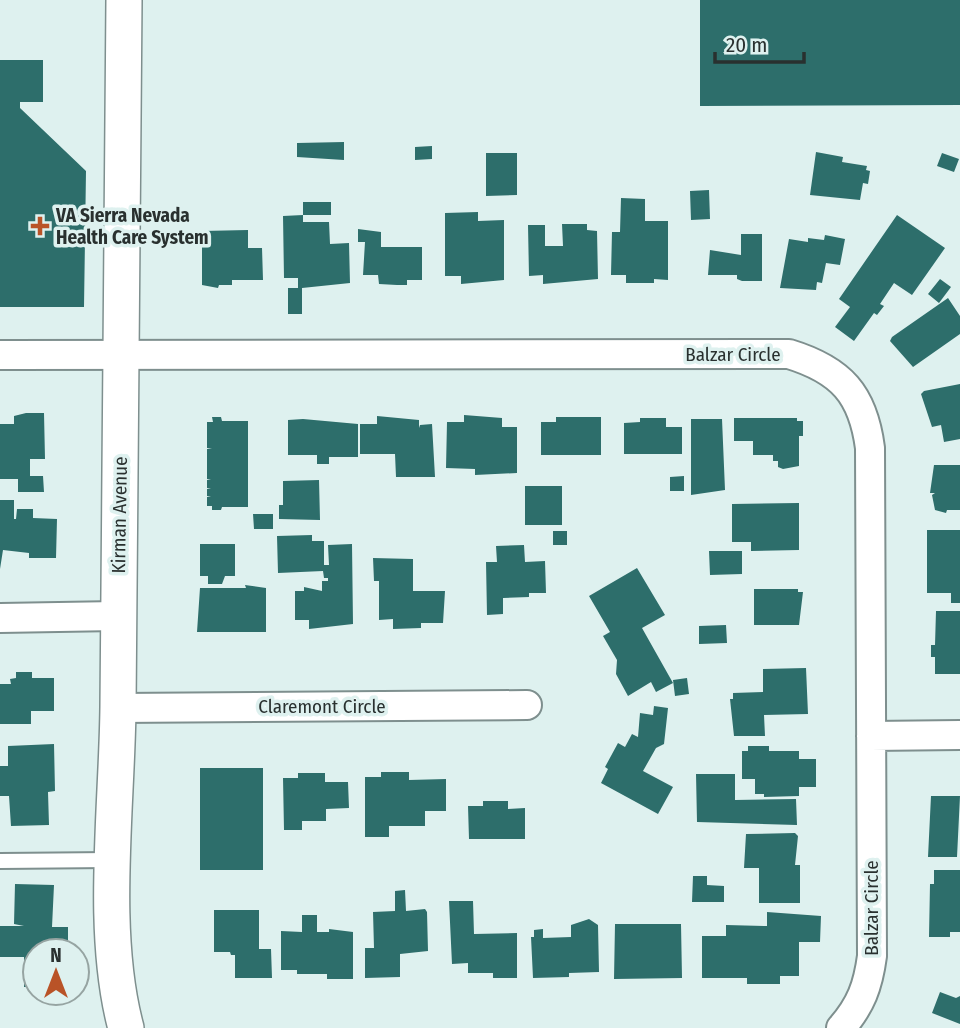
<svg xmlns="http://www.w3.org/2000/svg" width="960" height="1028" font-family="'Fira Sans Condensed',sans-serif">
	<rect width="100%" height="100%" fill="#def1ef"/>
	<path fill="#2d6e6b" d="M700,0H960V105L700,106Z
		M0,60H43V102H20V108L86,171L84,307H0Z
		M344,142V160L297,157V143Z
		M432,146V159L415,160V147Z
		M816,152L843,157L842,162L867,166L866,170L870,171L868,184L863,183L860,200L810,195Z
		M486,153H517V195L486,196Z
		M942,153L959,159L954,172L937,166Z
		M709,190L710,219L691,220L690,191Z
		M621,198L645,199V221H668V280L654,279V283H626V275H611L612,232H620Z
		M303,202H331V215H303Z
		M478,212V221L504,220V280L461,284V276H445V213Z
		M303,215V222H329L330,244L349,243L350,283L302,288V314H288V288H298V278H284L283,216Z
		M897,215L945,248L912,295L894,283L880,304L884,306L877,315L874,313L854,341L835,327L850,307L839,299Z
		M562,224H587V230L597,231L598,279L543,284V275L529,276L528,225H545V246H563Z
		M358,229L381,232V247H422V280H407V285H397L379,284L378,275H363L365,242H358Z
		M248,230V248H262L263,280H232V285H219L218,288L202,285V231Z
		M741,234H762V281H742L737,279V275H708L710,250L741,255Z
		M825,235L845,239L840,265L826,263L822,283L817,282L816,290L780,288L789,239L808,242V238L824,240Z
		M940,279L951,287L939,303L928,294Z
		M948,298L960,316V334L913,367L890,341L892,337Z
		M960,384V439L944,442L941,425L932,427L921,394L924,391Z
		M26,413H44L45,459H30V476H43L44,492H18V479H0V424H14V416Z
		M464,415L502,418V427H517V473L475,475V469L446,468L447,422H464Z
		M377,416L419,420V428L420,425L432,424L435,477H396L395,454H360V424H377Z
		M212,417H221L222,421H248V507H222L221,510H212V506H207V497L211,496H207V489L211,488H207V480L211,479H207V449H212L207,448V422H213Z
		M556,417H601V455H541V422H556Z
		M640,418H666V427H682V454H624V423L640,422Z
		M734,418H797V421H803V436H799V466L783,469L778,467V461H773V455H753V441H734Z
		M303,419L358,424V457H329V464H317V455H288V420Z
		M691,419H722L725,490L691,495Z
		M934,465H960V510H947L946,513L935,510L932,495L935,493H930Z
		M684,476V491H670V477Z
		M319,480L320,520L279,519V505H283V481Z
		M525,486H562V525H525Z
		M0,500H14V519H16L17,509H33V518L57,519L56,558H29V553L3,550L0,569Z
		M799,503V550L751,551V542H732V504Z
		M253,514H273V529H254Z
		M927,530H960V603H951V593H927Z
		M553,531H567V545H553Z
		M312,535V541H324V565H329L328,545L352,544L353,624L309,629V620H295V591H304V587L322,591V581H328V578H324L323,571L278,573L277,536Z
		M200,544H235V576H225L222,584H208V576H200Z
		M524,545L525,562L545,561L546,593H529V597L503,598V614L487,615L486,562H497L496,546Z
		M709,551H742V574L710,575Z
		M373,558L413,559V591H445L443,623H421V628L393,629V619L379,620V581H374Z
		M637,568L665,615L642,628L673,683L656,692L651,682L628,696L616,674L617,660L603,636L610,632L589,596Z
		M245,585L266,588V632H197L200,588H246Z
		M754,589H798V592H803L799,625H754Z
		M936,611H960V674H935V657H931V645H935Z
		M726,625L727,643L699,644V626Z
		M806,668L808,714L764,715L765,736H734L730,699H733V693L763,692V669Z
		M16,672H32V678H54V711H31V724H0V684H11L10,679L16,678Z
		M687,678L689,694L675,696L673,680Z
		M654,706L668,708L664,744L656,748L643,771L673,787L658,814L601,783L608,769L605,767L618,743L625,747L632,734L638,737L640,713L653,715Z
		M54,744L55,791L48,792L49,825L11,826L9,796H0V766H8V746Z
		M748,746H769V751H799V759H816V787H799V796L764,797V794H755V779H742V751H748Z
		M200,768H263V870H200Z
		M381,772H409V780L446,779V811H425V826H389V837H365V777H381Z
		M298,773H325V782H348L349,808L326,809V821H302V830H284L283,778H298Z
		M696,774H735V800L796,799L797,825L697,822Z
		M931,796H960L957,857H928Z
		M483,801H508V809L525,808V839H469L468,806H483Z
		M795,833L798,836L795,865H800V903H759V868H744L746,834Z
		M934,870H960V932H950V937H929L930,884H934Z
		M693,876H707V885L724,886V902H692Z
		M15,884L54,885L52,927H68V945H62V951H35V987H24V957H0V926H24L14,924Z
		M405,890L406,911L425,909L427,912L428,951L400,954V977L365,978V948H374L373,912L395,911V891Z
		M449,901H473L474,934L517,933V978H493V973H468V963L452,964Z
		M214,910H259V949H271L272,978H235V955H231L230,952H214Z
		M767,912L821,916L820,942H799V976H780V984H747V978H702V936H726V925L767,926Z
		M302,915H317V932H329V929L353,932V979H327V974H297V970H281V931L302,932Z
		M589,919L598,925L599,972L569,973V977L533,978L531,937H534V930L543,929V938L571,937V925Z
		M615,924H681L682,978L614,979Z
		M940,992L956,998L960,996V1024L932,1013Z"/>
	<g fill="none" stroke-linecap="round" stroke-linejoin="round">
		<defs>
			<path id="service" d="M0,861L111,860"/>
			<path id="minor" d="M0,355L789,354C841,370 863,394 870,448L872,956C868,986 861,1005 841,1028
				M0,618L117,616
				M118,708L527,705
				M871,736L960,735"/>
			<path id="tertiary" d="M124,0C122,236 120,472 118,707C117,807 100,932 126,1028"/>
		</defs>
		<use href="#service" stroke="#7e8f8e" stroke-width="18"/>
		<use href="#minor" stroke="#7e8f8e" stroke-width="32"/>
		<use href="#tertiary" stroke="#7e8f8e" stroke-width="38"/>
		<use href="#service" stroke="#fff" stroke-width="14"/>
		<use href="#minor" stroke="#fff" stroke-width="28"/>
		<use href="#tertiary" stroke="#fff" stroke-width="35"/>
	</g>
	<path fill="#b95327" stroke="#def1ef" stroke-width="2.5" d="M36.5 215.5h7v7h7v7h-7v7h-7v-7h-7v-7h7z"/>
	<g text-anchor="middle" stroke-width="7" stroke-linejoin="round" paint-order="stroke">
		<g font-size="19" font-weight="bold" fill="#29302f" stroke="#def1ef" text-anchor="start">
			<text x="56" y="222">VA Sierra Nevada<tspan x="56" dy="22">Health Care System</tspan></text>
		</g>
		<g font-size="19" fill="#29302f" stroke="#def1ef">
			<text x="733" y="361">Balzar Circle</text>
			<text transform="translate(119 515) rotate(-89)" y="7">Kirman Avenue</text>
			<text x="322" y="713">Claremont Circle</text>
			<text transform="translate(871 908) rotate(-90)" y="7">Balzar Circle</text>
		</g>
	</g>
	<g transform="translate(56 972)"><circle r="33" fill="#def1ef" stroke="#96a4a2" stroke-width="2"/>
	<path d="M0-5L12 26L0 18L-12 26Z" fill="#b95327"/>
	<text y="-10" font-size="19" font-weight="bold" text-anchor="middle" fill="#29302f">N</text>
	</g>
	<path d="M715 52v10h89v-10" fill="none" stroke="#29302f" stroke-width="3.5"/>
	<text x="726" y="52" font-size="21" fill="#29302f" stroke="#def1ef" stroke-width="5" paint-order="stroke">20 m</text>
</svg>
